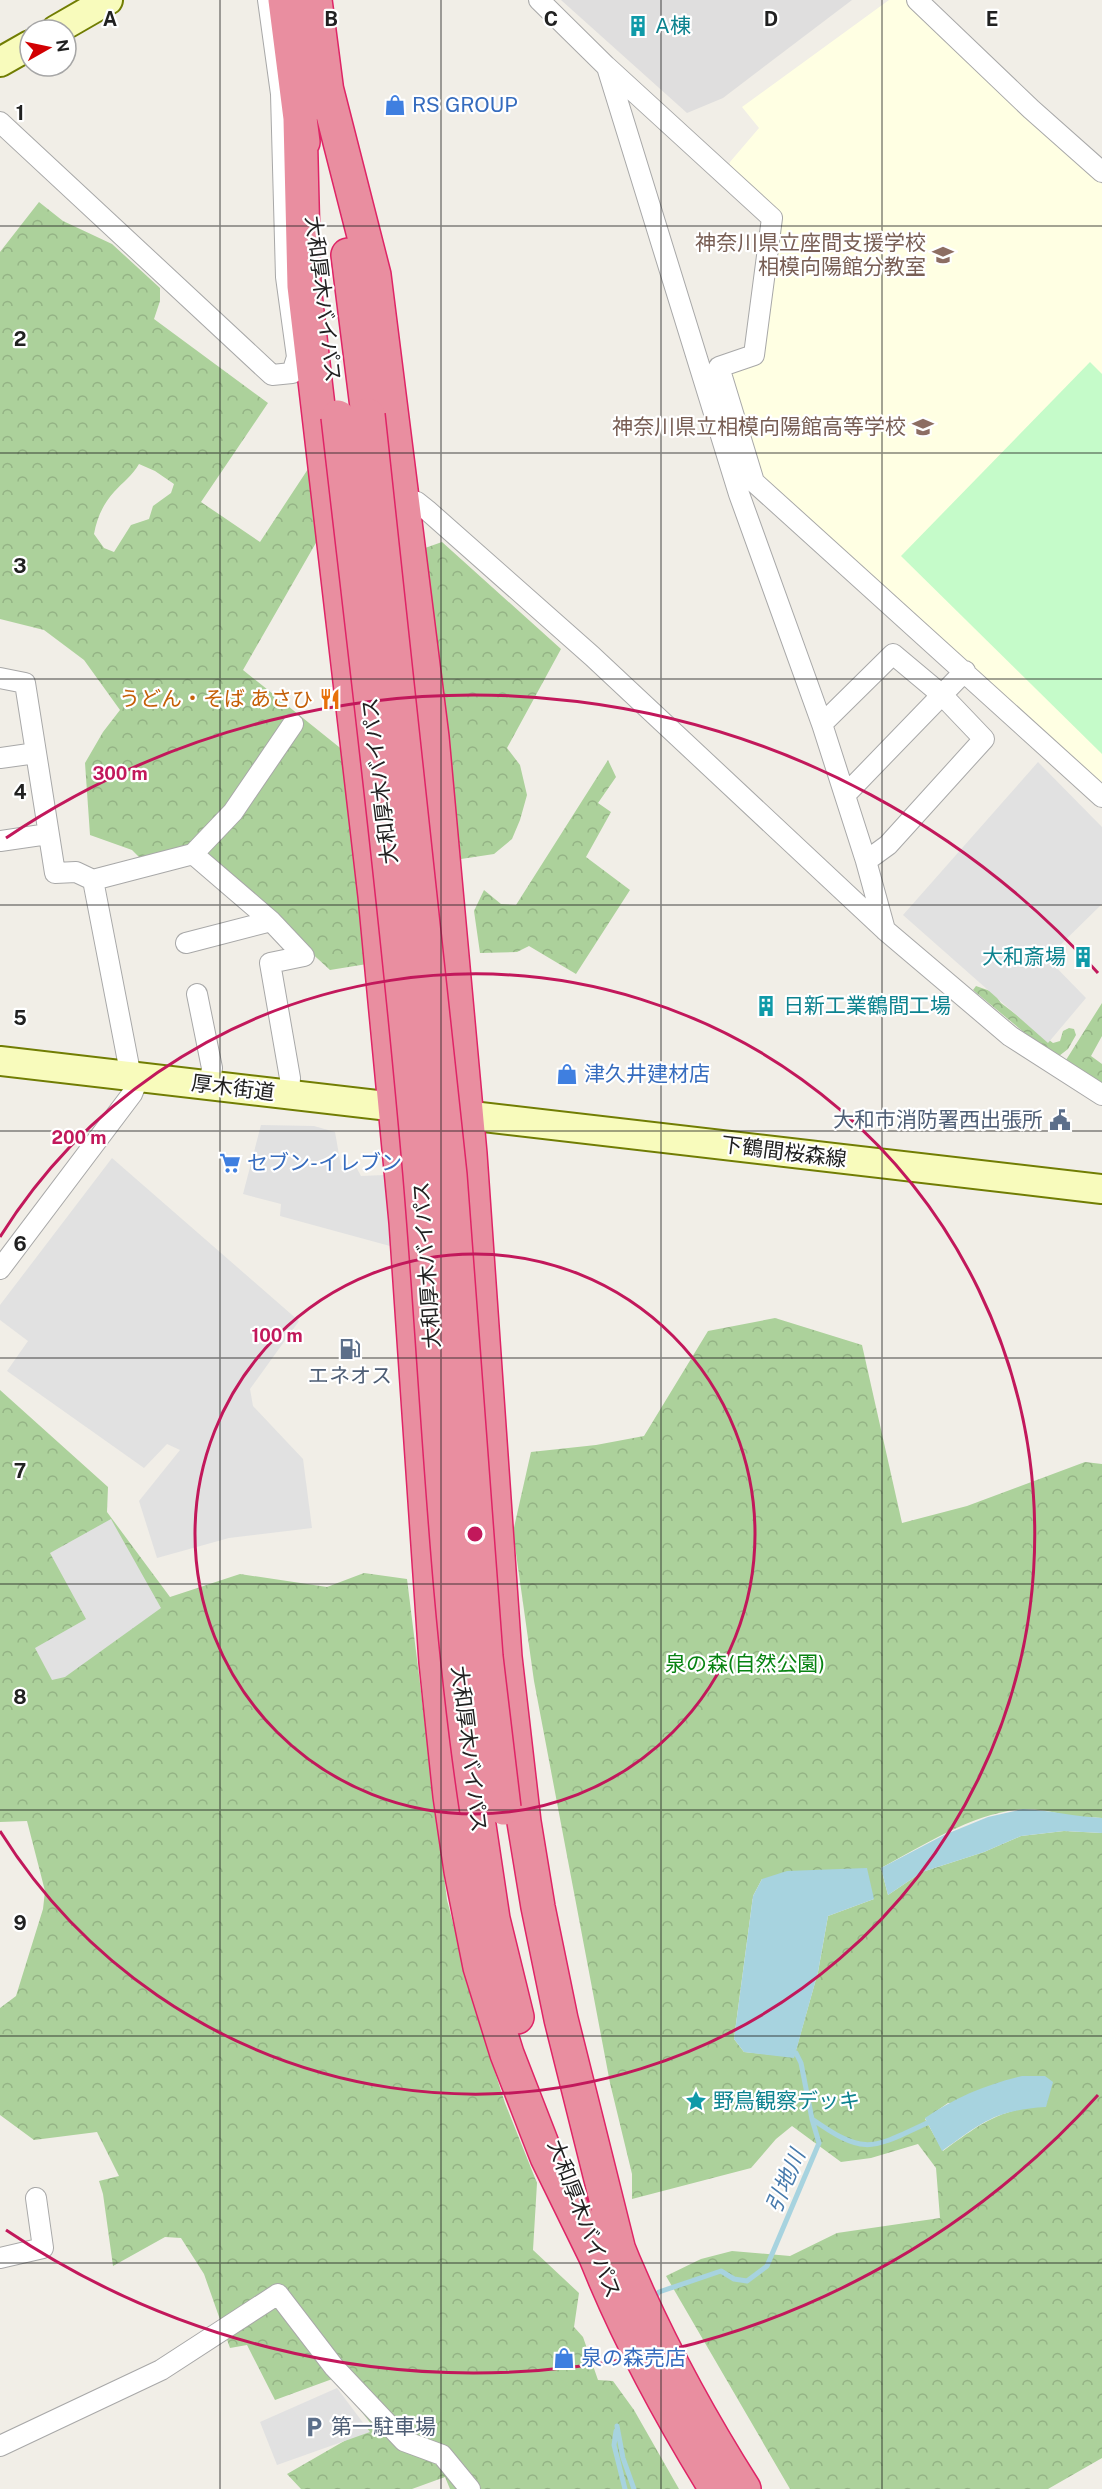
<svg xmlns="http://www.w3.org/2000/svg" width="1102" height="2489" font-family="'Public Sans','Noto Sans JP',sans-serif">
	<defs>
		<pattern id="forest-crowns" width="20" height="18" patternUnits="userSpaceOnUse" patternTransform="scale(1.5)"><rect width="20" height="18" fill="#acd19b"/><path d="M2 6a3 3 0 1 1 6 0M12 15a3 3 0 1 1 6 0" fill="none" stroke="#94b385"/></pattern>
	</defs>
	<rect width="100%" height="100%" fill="#f1eee7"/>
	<path fill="#dfdede" d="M561,0H852L723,98L687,113Z"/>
	<path fill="#ffffe3" d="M889,0H910L1102,184V784L759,476L730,378L735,369L762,362L781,214L729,166L730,162L759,128L742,107Z"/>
	<path fill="url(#forest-crowns)" fill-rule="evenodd" d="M39,202L63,221L112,244L160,288V301L154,319L268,403L201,502L260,542L308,469L317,541L243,670L344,751L367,964L330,970L206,856L149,867L132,850L90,835L85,763L103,732L120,710L84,660L44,630L0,619V252ZM139,464L155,471L174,484L171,493L153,506L149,519L131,525L114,552L104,548L94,534C97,518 103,504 114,492C123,482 132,476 139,464Z
		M442,542L561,649L507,748L520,765L527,795L520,820L512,839L494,854L461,859L425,548Z
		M608,760L616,777L598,803L611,812L586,857L630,890L576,974L529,946L517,952L480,953L474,911L484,890L501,904L516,905Z
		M976,986L993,992L1001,1003L1053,1043L1060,1041L1063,1031L1069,1028L1074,1029L1076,1035L1068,1049L1059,1056L1026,1034L973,990Z
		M1102,1003V1036L1091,1056L1102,1064V1084L1066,1060Z
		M775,1318L862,1345L902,1523L967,1506L1085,1462L1102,1464V1818C1093,1817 1083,1818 1074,1817C1058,1814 1042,1808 1025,1809C974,1812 925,1845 881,1868L888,1895L922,1872L984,1852L1021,1836L1064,1831L1102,1833V2458L1048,2489H790L666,2276L701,2259L732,2251L790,2256L837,2233L940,2218L936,2168L918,2144L871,2158L841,2162L792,2126L776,2139L751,2168L632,2199V2174L610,2083L534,1681L513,1532L531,1452L596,1445L644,1436L708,1331ZM762,1879L874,1899L828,1916L818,1972L794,2057L744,2052L734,2039L753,1896ZM948,2103L1025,2108C990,2115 971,2131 943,2151L925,2119Z
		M0,1390L108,1487L107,1512L170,1597L240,1574L327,1587L364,1573L407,1579L447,1900L480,2026L505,2103L537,2183L533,2250L579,2293L574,2327L583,2337L598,2380L613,2381L634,2410L679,2489H450L445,2477L412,2489H301L287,2474L372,2425L335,2378L275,2400L247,2345L230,2348L204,2274L181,2238L165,2237L113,2266L103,2194L99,2181L119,2176L97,2132L34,2140L0,2115V2008L16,1996L43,1909L45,1891L27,1821L0,1822Z"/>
	<path fill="#c5fbc9" d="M1090,362L1102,374V754L901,556Z"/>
	<path fill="#e1e1e1" d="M1038,762L1102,827V904L1047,958L1086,998L1048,1043L903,915Z
		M261,1125L314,1126L335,1132L341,1166L354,1163L361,1176L384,1175L390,1246L280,1216L281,1204L243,1194Z
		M112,1158L299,1321L250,1389L253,1406L303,1459L312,1528L229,1538L157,1558L139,1501L180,1450L167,1444L144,1468L7,1371L28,1341L0,1320V1305Z
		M111,1519L161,1608L65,1677L52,1680L35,1648L86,1619L50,1553Z
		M337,2388L370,2432L277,2465L260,2422Z"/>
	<path fill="#a7d3df" d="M1023,1809C1050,1810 1075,1817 1102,1818V1833L1064,1831L1021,1836L984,1852L922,1872L888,1895L881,1868L944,1835L988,1817Z
		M867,1868L874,1899L828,1916L818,1972L794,2058L744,2052L734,2039L753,1896L762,1879L787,1871Z
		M1022,2076H1045L1053,2082L1046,2107C995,2110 983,2122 942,2151L925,2118C954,2098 987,2084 1022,2076Z"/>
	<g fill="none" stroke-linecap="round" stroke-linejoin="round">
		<path stroke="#a7d3df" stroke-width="5" d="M812,2119C865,2156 871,2149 927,2123
			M653,2299L659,2292L721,2271L734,2279L747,2281L767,2266L819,2143L812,2119L801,2063L796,2053L789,2051
			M617,2426L623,2458L634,2489
			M616,2431L614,2445L625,2489"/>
		<defs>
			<path id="street" d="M539,0L606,66L772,218L754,355L719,367L754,482L1102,797
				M917,0L1031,109L1102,172
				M607,67L739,494L822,724L866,861L885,930
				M0,122L272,375L292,373L297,357L286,277L281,94L268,0
				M404,500L417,502L427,510L592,656L885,930L1010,1036L1102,1095
				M0,678L25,683L55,873L76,872L93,880L131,1077
				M822,724L893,654L942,695L984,739L888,845L866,861
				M0,758L36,753
				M845,795L965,671
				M0,841L48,834
				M193,854L271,921L304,956L270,963L290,1078L289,1095
				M93,880L193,854L233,812L293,724
				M186,943L271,921
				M197,994L212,1068L209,1086
				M0,1269L132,1094L139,1077
				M0,2258L43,2248L36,2198
				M0,2446L161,2370L278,2294L334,2367L404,2441L442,2455L470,2489"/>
			<path id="secondary" d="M56,30L108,0
				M0,62L30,45
				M0,1061L1102,1189"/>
			<path id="highway" d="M285,0L303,142
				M315,0L329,108
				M326,87L374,275L432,737L470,1154L505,1657L524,1822L538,1907L561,2019L618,2247
				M300,119L304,286L375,896L406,1222L436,1662L450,1796L461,1871L480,1967L507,2054L547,2157L595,2255
				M348,255L368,415
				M477,1812L493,1919L517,2017
				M610,2228C645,2318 692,2407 744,2489
				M587,2234C620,2323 666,2408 716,2489"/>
		</defs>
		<use href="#street" stroke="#a8a8a8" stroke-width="22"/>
		<use href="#secondary" stroke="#717d03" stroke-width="32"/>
		<use href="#highway" stroke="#df2466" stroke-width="36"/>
		<use href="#street" stroke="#fff" stroke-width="20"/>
		<use href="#secondary" stroke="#f8fbbc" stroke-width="28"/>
		<use href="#highway" stroke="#e98ea0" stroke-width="33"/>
		<defs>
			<path id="highway-bridge" d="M368,415L450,1175L486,1657L504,1808
				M338,417C367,669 398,921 420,1174C438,1386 445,1601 477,1812"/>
		</defs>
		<use href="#highway-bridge" stroke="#df2466" stroke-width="36" stroke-linecap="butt"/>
		<use href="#highway-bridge" stroke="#e98ea0" stroke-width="33"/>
	</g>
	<path fill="none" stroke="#212121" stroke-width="1.5" stroke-opacity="0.55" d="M220,0V2489M441,0V2489M661,0V2489M882,0V2489M0,226H1102M0,453H1102M0,679H1102M0,905H1102M0,1131H1102M0,1358H1102M0,1584H1102M0,1810H1102M0,2036H1102M0,2263H1102"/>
	<g fill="none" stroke="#c2185b" stroke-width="3">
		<circle cx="475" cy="1534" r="280"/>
		<path d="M0 1237A560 560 0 1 1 0 1831"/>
		<path d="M1098 2095A839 839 0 0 1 6 2230M6 838A839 839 0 0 1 1098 973"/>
	</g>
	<defs>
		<symbol id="building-bare" viewBox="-9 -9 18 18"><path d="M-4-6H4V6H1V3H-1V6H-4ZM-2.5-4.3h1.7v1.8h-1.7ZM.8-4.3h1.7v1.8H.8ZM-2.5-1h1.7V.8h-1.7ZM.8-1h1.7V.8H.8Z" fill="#0f9aa8" stroke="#fff" stroke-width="2.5" paint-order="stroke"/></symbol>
		<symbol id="shop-bare" viewBox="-9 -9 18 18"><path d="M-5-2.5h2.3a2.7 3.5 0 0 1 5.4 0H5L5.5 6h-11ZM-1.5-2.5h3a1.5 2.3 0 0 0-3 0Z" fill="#3f7fe0" stroke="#fff" stroke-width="2.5" paint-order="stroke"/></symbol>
		<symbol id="school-bare" viewBox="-9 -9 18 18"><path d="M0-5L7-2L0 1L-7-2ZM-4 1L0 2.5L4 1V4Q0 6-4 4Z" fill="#8d6e63" stroke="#fff" stroke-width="2.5" paint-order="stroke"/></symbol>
		<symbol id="restaurant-bare" viewBox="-9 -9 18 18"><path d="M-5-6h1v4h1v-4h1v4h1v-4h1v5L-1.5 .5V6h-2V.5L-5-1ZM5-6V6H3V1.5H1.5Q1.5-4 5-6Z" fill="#e8710a" stroke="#fff" stroke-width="2.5" paint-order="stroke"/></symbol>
		<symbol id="civic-bare" viewBox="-9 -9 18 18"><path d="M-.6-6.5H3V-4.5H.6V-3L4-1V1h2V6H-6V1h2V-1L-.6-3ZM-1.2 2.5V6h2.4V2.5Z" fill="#5c6f8a" stroke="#fff" stroke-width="2.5" paint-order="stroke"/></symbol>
		<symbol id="supermarket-bare" viewBox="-9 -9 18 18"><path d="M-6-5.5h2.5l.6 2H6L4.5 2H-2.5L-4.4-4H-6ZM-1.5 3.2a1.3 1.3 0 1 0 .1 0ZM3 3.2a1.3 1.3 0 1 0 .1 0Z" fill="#3f7fe0" stroke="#fff" stroke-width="2.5" paint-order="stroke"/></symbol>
		<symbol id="fuel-bare" viewBox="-9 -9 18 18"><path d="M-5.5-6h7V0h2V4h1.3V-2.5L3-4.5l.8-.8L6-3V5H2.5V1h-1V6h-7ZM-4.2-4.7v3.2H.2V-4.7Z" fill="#5c6f8a" stroke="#fff" stroke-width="2.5" paint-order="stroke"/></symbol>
		<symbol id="sight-bare" viewBox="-9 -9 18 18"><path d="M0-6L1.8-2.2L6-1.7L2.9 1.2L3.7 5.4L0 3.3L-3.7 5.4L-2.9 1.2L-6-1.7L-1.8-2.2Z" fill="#0f9aa8" stroke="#fff" stroke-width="2.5" paint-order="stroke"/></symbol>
		<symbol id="parking-bare" viewBox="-9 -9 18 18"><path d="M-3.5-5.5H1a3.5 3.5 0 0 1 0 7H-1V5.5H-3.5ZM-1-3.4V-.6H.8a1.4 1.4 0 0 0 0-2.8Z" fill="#5c6f8a" stroke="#fff" stroke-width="2.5" paint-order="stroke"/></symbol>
	</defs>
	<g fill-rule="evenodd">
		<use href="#building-bare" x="623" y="11" width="30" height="30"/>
		<use href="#shop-bare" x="380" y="90" width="30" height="30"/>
		<use href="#school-bare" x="928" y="240" width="30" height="30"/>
		<use href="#school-bare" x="908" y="412" width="30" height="30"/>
		<use href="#restaurant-bare" x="315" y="684" width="30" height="30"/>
		<use href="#building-bare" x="1068" y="942" width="30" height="30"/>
		<use href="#building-bare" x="751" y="991" width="30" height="30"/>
		<use href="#shop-bare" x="552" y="1059" width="30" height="30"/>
		<use href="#civic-bare" x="1045" y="1105" width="30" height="30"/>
		<use href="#supermarket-bare" x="215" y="1148" width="30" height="30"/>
		<use href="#fuel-bare" x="335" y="1334" width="30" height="30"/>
		<use href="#sight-bare" x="681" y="2086" width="30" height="30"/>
		<use href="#shop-bare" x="549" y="2343" width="30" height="30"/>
		<use href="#parking-bare" x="299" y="2412" width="30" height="30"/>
	</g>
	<g text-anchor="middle" stroke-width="4.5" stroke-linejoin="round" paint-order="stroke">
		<g font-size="21" fill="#0d838f" stroke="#fff" text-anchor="start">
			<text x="655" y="33">A棟</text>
			<text x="1066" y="964" text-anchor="end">大和斎場</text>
			<text x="783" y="1013">日新工業鶴間工場</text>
			<text x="713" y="2108">野鳥観察デッキ</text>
		</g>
		<g font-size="21" fill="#366cbe" stroke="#fff" text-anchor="start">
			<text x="412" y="112">RS GROUP</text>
			<text x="584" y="1081">津久井建材店</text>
			<text x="247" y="1170">セブン-イレブン</text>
			<text x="581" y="2365">泉の森売店</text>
		</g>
		<g font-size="21" fill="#785e54" stroke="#fff" text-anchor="end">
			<text x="926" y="250">神奈川県立座間支援学校<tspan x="926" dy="24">相模向陽館分教室</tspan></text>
			<text x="906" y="434">神奈川県立相模向陽館高等学校</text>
		</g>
		<g font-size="21" fill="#212121" stroke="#fff">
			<text transform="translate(323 299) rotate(83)" y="7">大和厚木バイパス</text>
			<text transform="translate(380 781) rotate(-97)" y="7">大和厚木バイパス</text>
			<text transform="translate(233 1088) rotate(7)" y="7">厚木街道</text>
			<text transform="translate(784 1152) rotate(7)" y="7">下鶴間桜森線</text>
			<text transform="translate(427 1265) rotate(-94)" y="7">大和厚木バイパス</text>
			<text transform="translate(469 1749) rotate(83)" y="7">大和厚木バイパス</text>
			<text transform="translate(584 2219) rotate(69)" y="7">大和厚木バイパス</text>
		</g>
		<g font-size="21" fill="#c56008" stroke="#fff" text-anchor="end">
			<text x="313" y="706">うどん・そば あさひ</text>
		</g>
		<g font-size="21" fill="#4e5e75" stroke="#fff" text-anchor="end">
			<text x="1043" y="1127">大和市消防署西出張所</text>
			<text x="350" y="1383" text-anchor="middle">エネオス</text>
			<text x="331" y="2434" text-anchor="start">第一駐車場</text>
		</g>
		<g font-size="21" fill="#098413" stroke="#fff">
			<text x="745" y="1671">泉の森(自然公園)</text>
		</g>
		<g font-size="22" font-style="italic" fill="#477aac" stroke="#fff">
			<text transform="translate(785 2181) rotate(-67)" y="8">引地川</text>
		</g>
	</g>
	<g font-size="20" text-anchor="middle" font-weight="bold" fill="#212121" stroke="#fff" stroke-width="4.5" stroke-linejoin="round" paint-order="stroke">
		<text x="110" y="26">A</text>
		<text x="331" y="26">B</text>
		<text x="551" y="26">C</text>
		<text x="771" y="26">D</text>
		<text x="992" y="26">E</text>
		<text x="20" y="120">1</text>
		<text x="20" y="346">2</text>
		<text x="20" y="573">3</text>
		<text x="20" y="799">4</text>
		<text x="20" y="1025">5</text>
		<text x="20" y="1251">6</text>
		<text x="20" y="1478">7</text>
		<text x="20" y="1704">8</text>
		<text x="20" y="1930">9</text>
	</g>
	<circle cx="475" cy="1534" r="9" fill="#c2185b" stroke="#fff" stroke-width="3"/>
	<g font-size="18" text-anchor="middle" font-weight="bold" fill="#c2185b" stroke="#fff" stroke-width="4.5" stroke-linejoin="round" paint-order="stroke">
		<text x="120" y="780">300 m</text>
		<text x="79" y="1144">200 m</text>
		<text x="277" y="1342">100 m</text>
	</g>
	<g transform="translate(48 48) rotate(81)"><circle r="28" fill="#ffffff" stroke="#a6a6a6" stroke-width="1.5"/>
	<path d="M0-4.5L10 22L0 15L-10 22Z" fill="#d20002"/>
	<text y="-9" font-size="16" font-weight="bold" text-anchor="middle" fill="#212121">N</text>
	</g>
</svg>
